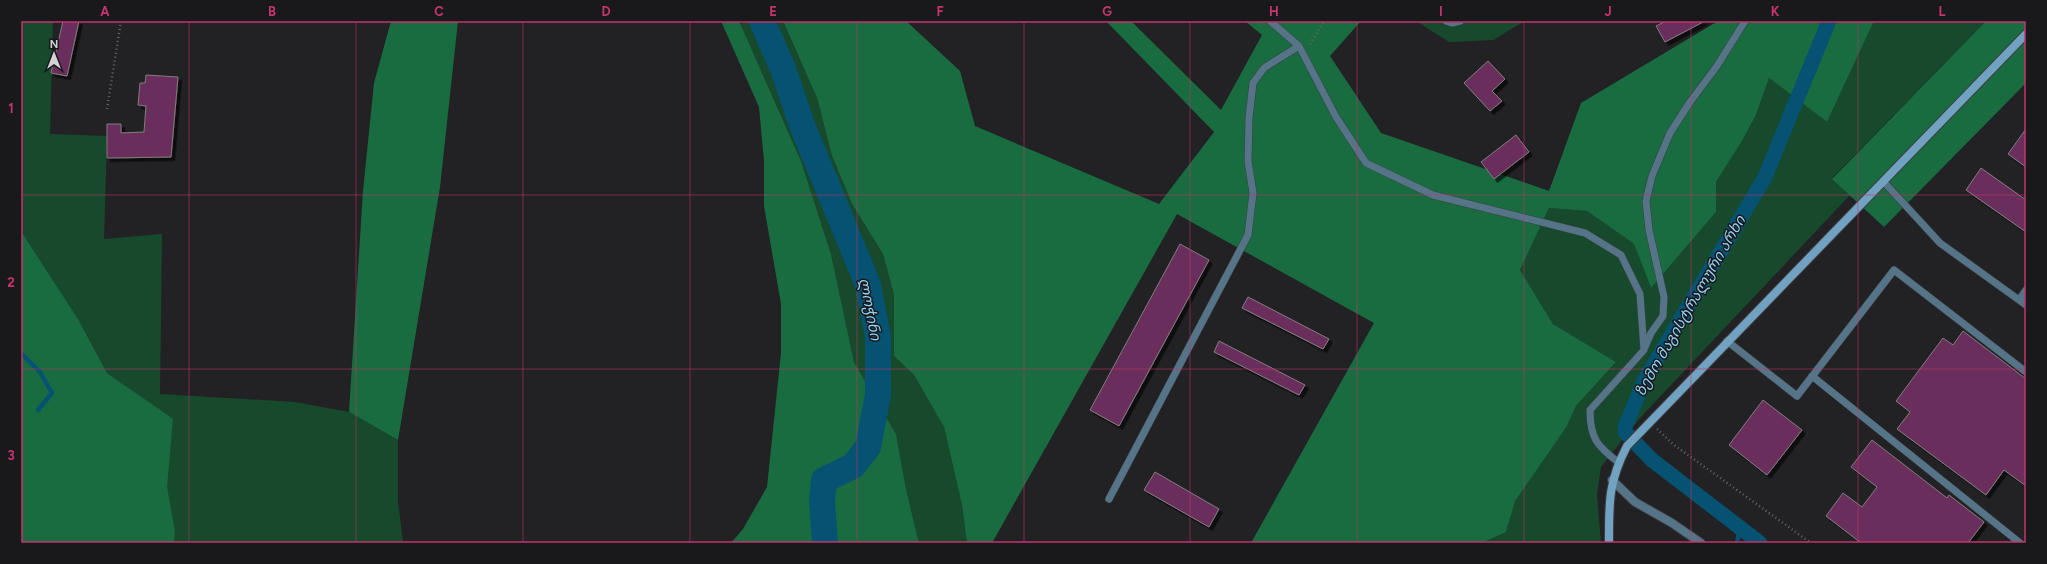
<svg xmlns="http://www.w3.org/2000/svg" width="2047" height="564" font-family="Figtree,'Noto Sans Georgian',sans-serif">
	<defs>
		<filter id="shadow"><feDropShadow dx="3.5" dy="3.5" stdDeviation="0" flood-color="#0009"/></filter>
	</defs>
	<rect width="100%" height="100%" fill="#222225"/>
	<path fill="#174a2d" d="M21,21H53L50,134L107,136L104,239L162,234L160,394L295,402L349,412L398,440V501L403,543H156L173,420L107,373L78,319L21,231Z
		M747,21H783L817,98L832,156L852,204L883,254L894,295V356L914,375L944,427L962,505L967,543H919L906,489L896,434L854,362L831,254L801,161L740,24Z
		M1416,21H1525L1493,40L1449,42Z
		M1874,21H1986L1832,178L1850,195L1639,419L1601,467L1597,494L1601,543H1482L1506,532L1514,501L1567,426L1576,406L1616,362L1553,324L1520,270L1549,208L1587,211L1634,244L1651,288L1716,212V182L1742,141L1756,115L1769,78L1827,122Z"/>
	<path fill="#196c40" d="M391,21H458L440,187L398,440L349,412L363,191L374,83Z
		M721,21H739L801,161L831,254L854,362L896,434L906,489L919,543H731L743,529L767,487L781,353V304L764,206V161L759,107Z
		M783,21H906L960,71L975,126L1159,204L1214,132L1106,21H1131L1221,110L1262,35L1245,21H1361L1330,56L1381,133L1549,191L1581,103L1718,21H1874L1827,122L1769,78L1756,115L1742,141L1716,182V212L1651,288L1634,244L1587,211L1549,208L1520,270L1553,324L1616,362L1576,406L1567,426L1515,501L1506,532L1482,543H1251L1374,323L1177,214L992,543H967L962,505L944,427L914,375L894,356V295L883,254L852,204L832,156L817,98Z
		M1986,21H2026V83L1884,227L1832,179Z
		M21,231L78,319L107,373L173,419L167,487L175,531L174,543H21Z"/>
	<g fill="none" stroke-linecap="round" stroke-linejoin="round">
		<path stroke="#065272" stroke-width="4.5" d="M21,353L40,372L52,393L38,410
			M1737,543L1740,528"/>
		<path stroke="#065272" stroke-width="15" d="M1760,543L1652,460L1625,432V427L1644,381L1765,177L1829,21"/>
		<path stroke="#065272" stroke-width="26" d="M762,21L783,69L802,125L868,285L878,337V395L868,447L853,466L824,480L822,501L825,543"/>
	</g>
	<path fill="#6b2e5b" stroke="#817d7f" filter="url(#shadow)" d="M63,21H79L67,76L51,73Z
		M1666,21H1705L1665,42L1656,26Z
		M1488,61L1505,79L1492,91L1502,101L1490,111L1464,83Z
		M146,75L178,77L171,157L107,158V124H121V133L144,132L146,106L138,105L140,83H145Z
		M2026,129V167L2008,154Z
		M1516,135L1529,152L1494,179L1481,162Z
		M1981,168L2026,200V232L1966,190Z
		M1180,244L1209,260L1119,426L1090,410Z
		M1248,297L1329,339L1323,349L1242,308Z
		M1963,331L2026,379V486L2004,470L1986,495L1897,429L1910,412L1896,401L1943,338L1953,345Z
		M1219,341L1305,385L1299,395L1214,352Z
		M1763,400L1802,430L1767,475L1729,445Z
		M1872,440L1947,498L1949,495L1984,522L1968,543H1861L1826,516L1843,493L1862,507L1877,487L1851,467Z
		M1155,472L1219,509L1209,527L1144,490Z"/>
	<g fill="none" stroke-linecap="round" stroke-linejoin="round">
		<defs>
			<path id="lane" d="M1270,21L1299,46L1336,117L1366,163L1433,195L1585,233L1621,255L1640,294L1644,350L1590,410C1590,438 1597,446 1618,462
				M1446,21L1452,23L1460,21
				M1883,181L1940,243L2026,305
				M2019,300L2026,290
				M1727,341L1797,396L1894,270L2026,372
				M1645,347L1651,333L1663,316L1664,297L1649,230L1646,201L1652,176L1670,133L1690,102L1717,66L1745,21
				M1812,376L2020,543
				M1109,499L1248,235L1253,193L1248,161L1249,118L1253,83L1264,68L1299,46"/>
			<path id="street" d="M1612,480L1635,502L1672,523L1701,543"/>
			<path id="secondary" d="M1609,543C1609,504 1608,482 1627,446L2026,34"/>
		</defs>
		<use href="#lane" stroke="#3e3e41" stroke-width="8"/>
		<use href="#street" stroke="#3e3e41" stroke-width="10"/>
		<use href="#secondary" stroke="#3e3e41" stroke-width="10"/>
		<path stroke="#666669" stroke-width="2.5" stroke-dasharray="1 3" stroke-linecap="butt" d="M1310,44L1324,21
			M107,109L121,21
			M1657,429L1674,445L1811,543"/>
		<use href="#lane" stroke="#557488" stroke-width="7"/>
		<use href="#street" stroke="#557488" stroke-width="8"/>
		<use href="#secondary" stroke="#71a2c2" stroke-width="8"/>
	</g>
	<path fill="none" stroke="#c4346d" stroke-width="1" stroke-opacity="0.55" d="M189,21V543M356,21V543M523,21V543M690,21V543M857,21V543M1024,21V543M1190,21V543M1357,21V543M1524,21V543M1691,21V543M1858,21V543M21,195H2026M21,369H2026"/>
	<g text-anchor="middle" stroke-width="3" stroke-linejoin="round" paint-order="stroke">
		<g font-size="15" font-style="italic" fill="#93d2f5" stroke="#19191c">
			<text transform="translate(1690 306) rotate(-60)" y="5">ზემო მაგისტრალური არხი</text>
			<text transform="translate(870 309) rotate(79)" y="5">ლოჭინი</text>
		</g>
	</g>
	<rect width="2047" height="564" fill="none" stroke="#19191c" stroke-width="44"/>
	<g transform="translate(54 54)" stroke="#19191c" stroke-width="3" paint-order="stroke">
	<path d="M0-3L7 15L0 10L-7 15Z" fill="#d2d2d4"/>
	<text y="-6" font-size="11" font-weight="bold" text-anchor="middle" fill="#d2d2d4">N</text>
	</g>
	<rect x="22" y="22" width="2003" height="520" fill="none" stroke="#c4346d" stroke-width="1.5"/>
	<g font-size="13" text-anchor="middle" font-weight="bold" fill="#c4346d">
		<text x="105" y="16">A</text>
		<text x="272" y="16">B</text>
		<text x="439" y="16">C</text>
		<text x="606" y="16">D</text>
		<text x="773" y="16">E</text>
		<text x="940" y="16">F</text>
		<text x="1107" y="16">G</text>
		<text x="1274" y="16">H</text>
		<text x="1441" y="16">I</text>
		<text x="1608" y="16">J</text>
		<text x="1775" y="16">K</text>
		<text x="1942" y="16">L</text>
		<text x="11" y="113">1</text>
		<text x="11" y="287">2</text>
		<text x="11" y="460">3</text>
	</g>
</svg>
